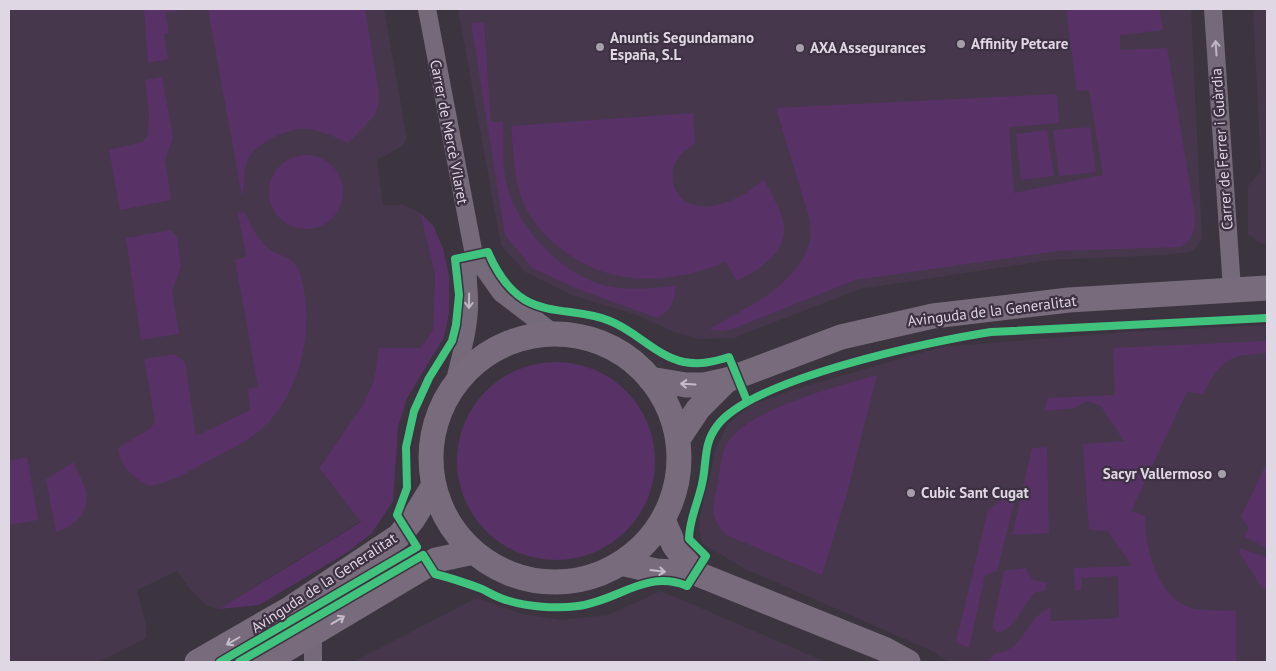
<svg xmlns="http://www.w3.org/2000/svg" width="1276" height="671" font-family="'PT Sans',sans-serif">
	<rect width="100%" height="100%" fill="#3c353f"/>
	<path fill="#46374c" d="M9,9H384L407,139L401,147L377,160L383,205H404L420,213L435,275L433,330L421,348L379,349L374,380L366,400L319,468L361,521L219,609L207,606L190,589L177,571L137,590L146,624V638L99,662H9Z
		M458,9H1191L1202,239L1194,251L1166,255L1051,260L860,289L734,338L700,339L673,332L640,316L572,295L525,272L501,245Z
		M1253,9H1267V243L1262,244L1248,234V186L1261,171Z
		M1267,325V662H948L930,650L743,568L702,543L699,529L700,516L716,448L728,424L750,405L796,389L941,347L1126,332Z
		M661,591L826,662H353L476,598L522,614L561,620L608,615Z"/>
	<path fill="#583267" d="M144,9H188L165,13L169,33L164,34L168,59L148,63Z
		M208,9H365L379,93L378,105L375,115L348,143C334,137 320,129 304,129C287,128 256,143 248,159C242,171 246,188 242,196Z
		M1066,9H1159L1163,30L1120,35V50L1167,48L1195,216C1195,231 1193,238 1181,247L1058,251L855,280L735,328L722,331L709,329C745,308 798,286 810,241C811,235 810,228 810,221L776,108L1057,94L1059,123L1009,127L1014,193L1103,175L1089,90L1077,91Z
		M471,23H484L491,122H503C504,140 502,158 505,176C512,223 560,275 607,286C630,291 653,288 676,286C674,302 672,310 657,318L578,289L532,268L505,235Z
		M162,77L173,138L165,160L171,200L120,210L109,150L142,142L148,136L149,112L145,80Z
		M693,113L695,143C691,147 684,151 680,155C667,170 671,197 691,204C714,213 748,195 764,179C770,192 780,207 783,221C790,251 760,269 737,281L726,262C666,286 605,288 554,243C543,233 533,222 526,208C513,183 514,153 511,126Z
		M1090,127L1096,172L1059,176L1053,130Z
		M1047,130L1054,176L1021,180L1016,134Z
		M269 192a37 37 0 1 1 74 0a37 37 0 1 1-74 0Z
		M245,212C251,225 256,238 267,247C278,257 293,255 299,271C317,322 302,397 258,432C243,444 223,453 206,462C188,472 170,483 150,486C133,477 121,469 118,448L151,428L155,421L144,359L174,354L185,362L196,436L250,410L248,389L258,387L235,260L246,257L238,213Z
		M420,213L433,225L443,248L449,276V313L444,337L407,398L398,427L393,501L372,533L348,552L259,605L219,609L361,522L319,468L364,403L374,380L379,348H421L433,330L435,275Z
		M171,230L177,237L181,266L172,292L179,334L141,340L126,238Z
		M1267,341V353C1227,356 1222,358 1203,394L1187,392L1131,511L1145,516C1145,549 1158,602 1196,609C1209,611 1223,610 1236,611V662H989L994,654C1026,651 1024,618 1050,608L1051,621L1119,618L1118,576L1082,578L1081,590H1075L1074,568L1132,566L1108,531L1089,530L1083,444L1124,441L1100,405L1086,401L1076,408L1044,411L1048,398L1115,395L1113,348Z
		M457 461a99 99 0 1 1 198 0a99 99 0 1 1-198 0Z
		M877,375L846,497L822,575L726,535C708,516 713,506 718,482C720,471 721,455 726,445C746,409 839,386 877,375Z
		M1047,447L1049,533L1012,535L1032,448Z
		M27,457L38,520L9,525V461Z
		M74,462C77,471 82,479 85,488C92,510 75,527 56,532L46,479Z
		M1267,462V548L1245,537L1249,528L1241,517Z
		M1018,488L997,571L985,575L969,648L956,642L988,510Z
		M1241,548L1267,558V588H1262L1239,552Z
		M1026,568C1029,579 1035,582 1047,582L1045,591L1035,592C1023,604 1015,630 997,633L993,628V623L1004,571Z"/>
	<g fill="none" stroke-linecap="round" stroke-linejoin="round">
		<path stroke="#746a79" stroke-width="18" d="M427,9L474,255L501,293L556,335
			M1213,9L1232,289
			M453,389C459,360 470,330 469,300C469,282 464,270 474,255
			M313,635V662"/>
		<path stroke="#786c7c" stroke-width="25" d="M431 458a124 124 0 1 1 248 0a124 124 0 1 1-248 0Z
			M650,379L686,385H704L727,380L841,337L933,316L1069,300L1267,288
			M678,439L698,409L727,380
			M663,520L674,545L695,573
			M621,563L656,571L695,573L884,649L908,662
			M197,662L291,608L399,536L413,519L434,485
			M265,662L436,560L474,552"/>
		<defs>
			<path id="cycleway" d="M220,662L417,547L397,515L407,488L406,447L414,411L429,378L452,341L456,325L459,295L455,259L488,252C496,271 507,289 525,300C551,315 582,309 610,321C636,331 656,356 684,362C700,365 713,362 729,357L747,401
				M239,662L423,555L435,574C451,578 466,583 482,589C490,593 498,598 506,600C528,607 556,609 578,606C618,601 646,569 687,586L706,556L689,539C689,520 698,503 702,484C707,463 703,444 717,426C751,379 931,341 991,332L1267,318"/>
		</defs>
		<use href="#cycleway" stroke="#3d3143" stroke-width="11"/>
		<use href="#cycleway" stroke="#40c37c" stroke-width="8"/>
	</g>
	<defs><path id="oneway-shaft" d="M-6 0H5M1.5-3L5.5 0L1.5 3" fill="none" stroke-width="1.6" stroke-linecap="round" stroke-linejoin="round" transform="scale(1.25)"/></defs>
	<g stroke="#bfb6c3">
		<use href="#oneway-shaft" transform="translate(1216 48) rotate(-94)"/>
		<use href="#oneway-shaft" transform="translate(469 301) rotate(91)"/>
	</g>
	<g stroke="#c5bcc9">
		<use href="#oneway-shaft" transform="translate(688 384) rotate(-177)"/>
		<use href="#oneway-shaft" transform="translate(658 571) rotate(7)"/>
		<use href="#oneway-shaft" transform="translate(338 620) rotate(-31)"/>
		<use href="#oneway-shaft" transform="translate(233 641) rotate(150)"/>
	</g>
	<g fill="#a69eaa" stroke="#3d3143" stroke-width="2">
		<circle cx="961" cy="44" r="5"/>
		<circle cx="600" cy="47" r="5"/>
		<circle cx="800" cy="48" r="5"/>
		<circle cx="1222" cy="474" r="5"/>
		<circle cx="911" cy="493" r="5"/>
	</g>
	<g text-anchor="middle" stroke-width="4.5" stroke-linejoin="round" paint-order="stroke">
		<g font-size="15" font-weight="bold" fill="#dfd7e3" stroke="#3d3143" text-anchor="start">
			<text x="610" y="43">Anuntis Segundamano<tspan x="610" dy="17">España, S.L</tspan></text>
			<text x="971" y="49">Affinity Petcare</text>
			<text x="810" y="53">AXA Assegurances</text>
			<text x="1212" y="479" text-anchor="end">Sacyr Vallermoso</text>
			<text x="921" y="498">Cubic Sant Cugat</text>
		</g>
		<g font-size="15" fill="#dfd7e3" stroke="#3d3143">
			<text transform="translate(449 132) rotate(79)" y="5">Carrer de Mercè Vilaret</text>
			<text transform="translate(1222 149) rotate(-94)" y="5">Carrer de Ferrer i Guàrdia</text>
			<text transform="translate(992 311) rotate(-7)" y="5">Avinguda de la Generalitat</text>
			<text transform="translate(324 583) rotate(-33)" y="5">Avinguda de la Generalitat</text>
		</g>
	</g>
	<rect width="1276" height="671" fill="none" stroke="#dfd7e3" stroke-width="20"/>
</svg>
